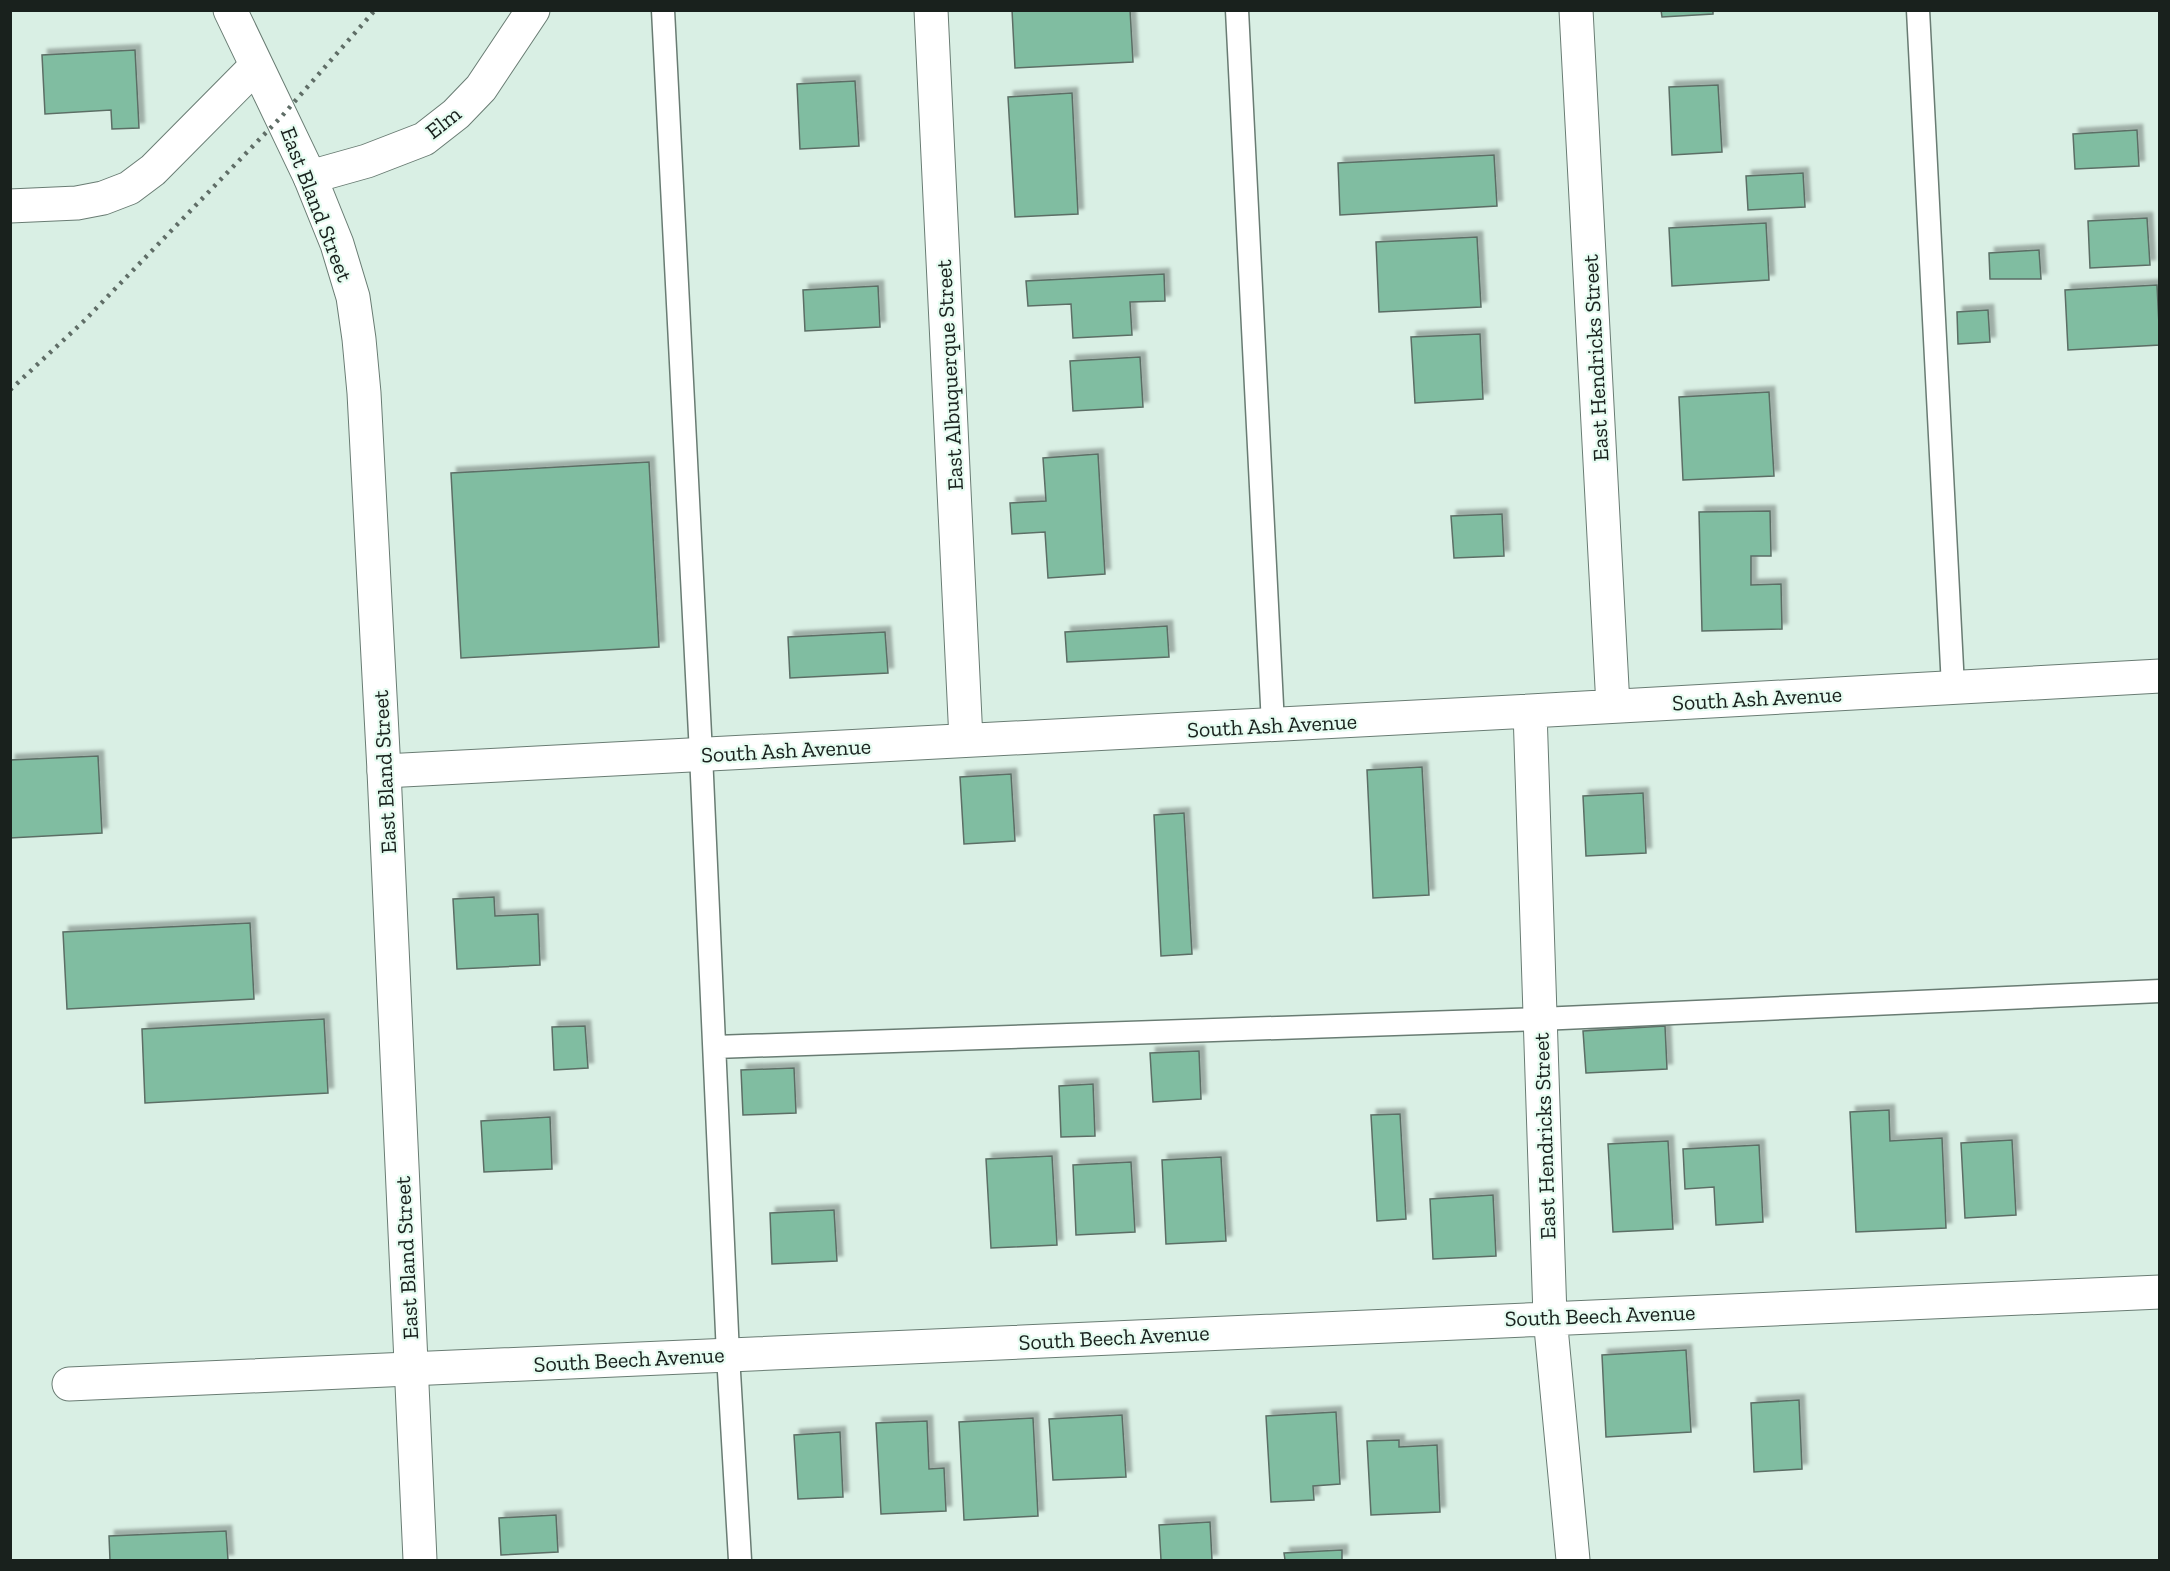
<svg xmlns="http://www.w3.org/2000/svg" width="2170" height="1571" font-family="'Zilla Slab',serif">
	<defs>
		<filter id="shadow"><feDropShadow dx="5.5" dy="-5.5" stdDeviation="1.5" flood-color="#0004"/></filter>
	</defs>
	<rect width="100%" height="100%" fill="#d9efe4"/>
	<path fill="#80bda1" stroke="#5b6e65" stroke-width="1.5" filter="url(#shadow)" d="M1012,10H1130L1133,62L1015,68Z
		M1661,10H1713V14L1662,17Z
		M135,50L139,128L112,129L111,110L45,114L42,55Z
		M855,81L859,146L800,149L797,84Z
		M1718,85L1722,152L1672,155L1669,87Z
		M1072,93L1078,214L1015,217L1008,97Z
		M2137,130L2139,166L2075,169L2073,134Z
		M1494,155L1497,206L1340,215L1338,163Z
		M1803,173L1805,207L1748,210L1746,176Z
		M2147,218L2150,265L2090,268L2088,221Z
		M1766,223L1769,280L1672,286L1669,228Z
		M1477,237L1481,307L1379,312L1376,242Z
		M2039,250L2041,279H1990L1989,253Z
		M1164,274L1165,301L1130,302L1132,335L1073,338L1071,304L1028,306L1026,281Z
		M2157,285L2160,345L2068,350L2065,290Z
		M878,286L880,327L805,331L803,290Z
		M1988,310L1990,342L1958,344L1957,312Z
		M1480,334L1483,399L1415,403L1411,337Z
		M1140,357L1143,407L1073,411L1070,361Z
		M1769,392L1774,476L1683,480L1679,397Z
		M1098,454L1105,574L1048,578L1045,532L1012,534L1010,503L1046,501L1043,458Z
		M649,462L659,647L461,658L451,473Z
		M1770,511L1771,556H1751V585L1781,584L1782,629L1702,631L1699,512Z
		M1502,514L1504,556L1454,558L1451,516Z
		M1167,626L1169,657L1067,662L1065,632Z
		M885,632L888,673L790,678L788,637Z
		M98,756L102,833L10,838V760Z
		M1422,767L1429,895L1373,898L1367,770Z
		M1011,774L1015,841L964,844L960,777Z
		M1643,793L1646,853L1586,856L1583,796Z
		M1184,813L1192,954L1161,956L1154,815Z
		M494,897L495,916L538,914L540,965L457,969L453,899Z
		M250,923L254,999L67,1009L63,932Z
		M324,1019L328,1093L145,1103L142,1029Z
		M585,1026L588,1068L554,1070L552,1027Z
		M1665,1026L1667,1069L1586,1073L1583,1031Z
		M1199,1051L1201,1099L1153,1102L1150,1053Z
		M794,1068L796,1113L743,1115L741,1070Z
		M1093,1084L1095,1136L1061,1137L1059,1086Z
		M1889,1110L1890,1141L1942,1138L1946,1228L1856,1232L1850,1112Z
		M1400,1114L1406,1219L1377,1221L1371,1115Z
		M550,1117L552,1169L484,1172L481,1121Z
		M2012,1140L2016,1215L1965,1218L1961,1143Z
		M1668,1141L1673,1229L1613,1232L1608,1144Z
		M1759,1145L1763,1222L1716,1225L1714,1187L1685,1189L1683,1149Z
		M1052,1156L1057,1245L991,1248L986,1159Z
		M1221,1157L1226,1241L1166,1244L1162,1160Z
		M1131,1162L1135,1232L1076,1235L1073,1165Z
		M1493,1195L1496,1256L1433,1259L1430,1199Z
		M834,1210L837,1261L772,1264L770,1213Z
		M1686,1350L1691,1432L1606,1437L1602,1355Z
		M1799,1400L1802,1469L1754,1472L1751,1403Z
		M1336,1412L1340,1484L1313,1486L1314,1500L1271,1502L1266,1416Z
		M1122,1415L1126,1477L1053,1480L1049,1419Z
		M1033,1418L1038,1516L964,1520L959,1422Z
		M927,1421L929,1469L944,1468L946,1511L881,1514L876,1423Z
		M840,1432L843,1497L798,1499L794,1435Z
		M1399,1440V1447L1437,1445L1440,1512L1371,1515L1367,1441Z
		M556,1515L558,1552L501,1555L499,1518Z
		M1210,1522L1212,1560H1161L1159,1525Z
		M226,1531L228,1560H110L109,1536Z
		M1342,1550V1560H1285L1284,1553Z"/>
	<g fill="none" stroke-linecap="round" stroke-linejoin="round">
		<defs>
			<path id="service" d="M663,10L701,754L728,1355L740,1560
				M1237,10L1273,725
				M1918,10L1953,687
				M715,1047L1540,1019L2160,991"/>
			<path id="minor" d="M931,10L966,740
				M1576,10L1613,706
				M310,177L367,161L424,139L456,114L481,88L533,10
				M10,206L77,203L103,198L129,188L153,170L256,66
				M1530,711L1550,1317L1573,1560
				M384,771L1530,711L2160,676
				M69,1384L2160,1292"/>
			<path id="tertiary" d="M230,10L310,177L337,244L353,297L359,339L364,393L384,771L420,1560"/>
		</defs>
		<use href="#service" stroke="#697c73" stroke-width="25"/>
		<use href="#minor" stroke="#697c73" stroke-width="35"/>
		<use href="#tertiary" stroke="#697c73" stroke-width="35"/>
		<use href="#service" stroke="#fff" stroke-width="22"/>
		<use href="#minor" stroke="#fff" stroke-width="33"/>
		<use href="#tertiary" stroke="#fff" stroke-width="33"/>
		<path stroke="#5f6d66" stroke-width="4.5" stroke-dasharray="3 6" stroke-linecap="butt" d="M10,390L85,320L282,116L375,10"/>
	</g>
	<g text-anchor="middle" stroke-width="4.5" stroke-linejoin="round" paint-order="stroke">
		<g font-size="22" fill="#19211d" stroke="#e6fcf1">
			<text transform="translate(443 122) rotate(-38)" y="8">Elm</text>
			<text transform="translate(317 204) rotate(69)" y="8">East Bland Street</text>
			<text transform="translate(1595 358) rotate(-93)" y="8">East Hendricks Street</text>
			<text transform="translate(949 375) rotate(-93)" y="8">East Albuquerque Street</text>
			<text transform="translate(1757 698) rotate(-3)" y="8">South Ash Avenue</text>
			<text transform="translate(1272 725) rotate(-3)" y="8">South Ash Avenue</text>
			<text transform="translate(786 750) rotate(-3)" y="8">South Ash Avenue</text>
			<text transform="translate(384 772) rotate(-93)" y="8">East Bland Street</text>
			<text transform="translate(1544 1136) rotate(-92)" y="8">East Hendricks Street</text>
			<text transform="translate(406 1258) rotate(-93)" y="8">East Bland Street</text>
			<text transform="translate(1600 1315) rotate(-2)" y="8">South Beech Avenue</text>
			<text transform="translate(1114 1337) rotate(-3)" y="8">South Beech Avenue</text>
			<text transform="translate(629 1359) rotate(-3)" y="8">South Beech Avenue</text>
		</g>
	</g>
	<rect width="2170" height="1571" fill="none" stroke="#19211d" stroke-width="24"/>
</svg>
